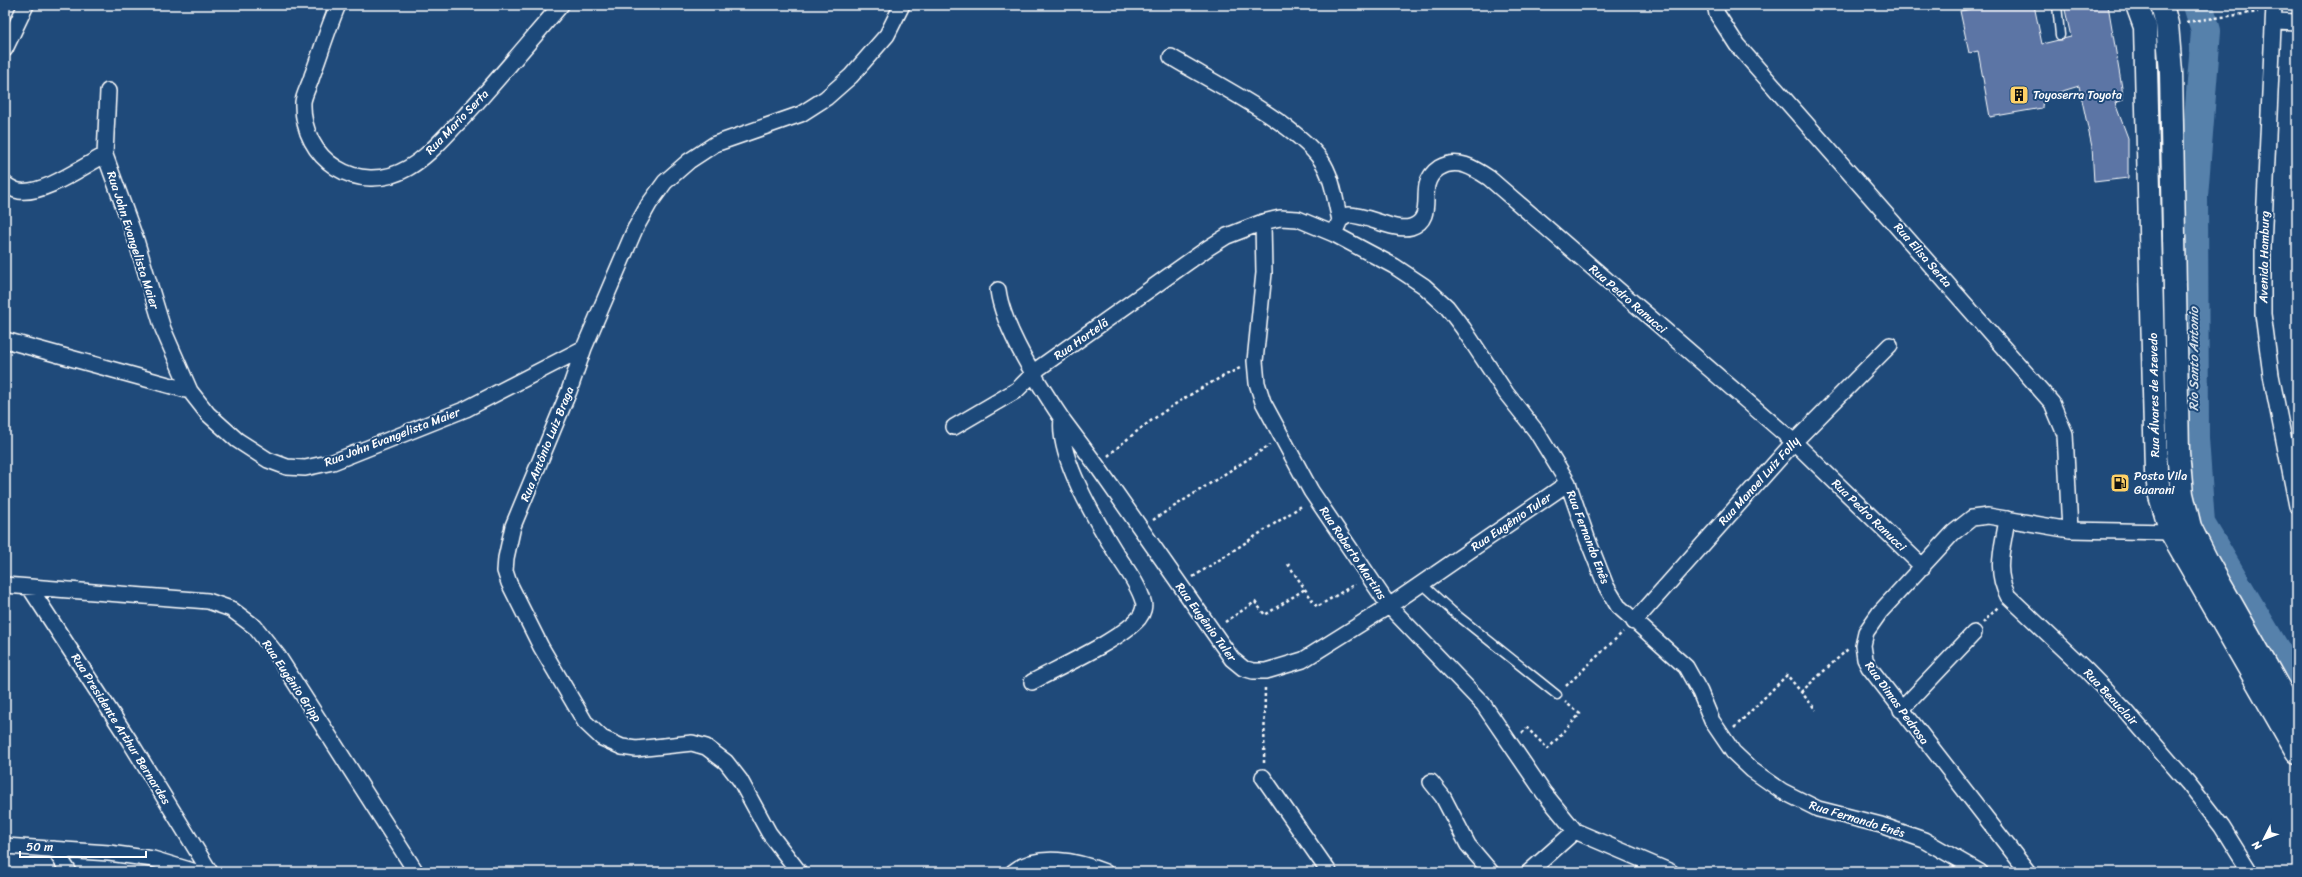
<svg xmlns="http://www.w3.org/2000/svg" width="2302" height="877" font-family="Sriracha,sans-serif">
	<rect width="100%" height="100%" fill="#1f4a7a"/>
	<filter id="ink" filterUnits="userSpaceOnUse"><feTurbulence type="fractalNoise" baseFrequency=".025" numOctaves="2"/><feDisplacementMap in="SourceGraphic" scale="8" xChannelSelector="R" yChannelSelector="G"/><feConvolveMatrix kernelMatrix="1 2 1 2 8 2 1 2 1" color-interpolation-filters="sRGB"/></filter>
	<g filter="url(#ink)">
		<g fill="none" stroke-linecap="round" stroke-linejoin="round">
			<path stroke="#5781ab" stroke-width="30" d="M2198,5L2206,31L2193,196L2194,438L2200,524L2297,687"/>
		</g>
		<path fill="#5c75a5" stroke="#fff" d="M1970,5H2034L2042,44L2071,37L2064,5H2108L2122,88L2123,100L2115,103L2128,138V178L2094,182L2092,147L2079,86L2043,97L2042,108L1990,117L1978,51L1969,53L1960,11L1971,9Z"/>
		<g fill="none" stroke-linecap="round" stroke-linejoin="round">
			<defs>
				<path id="lane" d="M2057,5L2060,35
					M1421,583L1452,611L1557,695"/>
				<path id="street" d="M338,5C328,28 321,52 312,76C310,84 304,94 303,102C301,160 358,197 408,168C429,156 445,136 462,119C496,82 528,43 561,5
					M1715,5L1717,14L1737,45L2052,403L2065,434L2070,530
					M2274,5L2263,246V314L2271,375L2297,506
					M2275,21L2297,22
					M5,49L26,5
					M1171,57C1212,82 1294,122 1321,160C1333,177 1335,201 1340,220
					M108,91L105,155L136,240L163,329L190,391L208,414L237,440L268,460L287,467L305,468L333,462L466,409L584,348
					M5,184C9,187 14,190 19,191C44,195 83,166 105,155
					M1263,222L1264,273L1255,361L1257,383L1263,402L1311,491L1389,606L1483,704L1544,793L1575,831L1671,872
					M1334,234L1340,220L1348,215C1367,214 1393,232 1411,227C1431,221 1424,200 1427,185C1429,177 1433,172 1439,168C1457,157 1474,168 1489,178L1794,442L1923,567
					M998,290C1003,329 1040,386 1062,419
					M5,340L190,391
					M954,427L1017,390L1039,368L1208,248L1227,236L1263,222L1280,218L1298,219L1334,234L1394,266L1424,286L1447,307L1463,328L1506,393L1536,431L1568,483L1587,538L1606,586L1618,606L1686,667L1700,692L1712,721L1733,752L1752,770L1782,791L1818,809L1881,825L1924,840L1980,872
					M2007,519C2003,547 1994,570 2008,596L2087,671L2125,710L2188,783L2222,827L2250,872
					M5,585L208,601L231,609L255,627L278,656L416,872
					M30,588L129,740L210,872
					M1634,622L1794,442L1890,345
					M1032,682C1060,667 1120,640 1139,618C1143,613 1145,606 1143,601C1138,583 1124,566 1114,550C1095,519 1057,456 1062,419L1097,466L1232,659L1243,668L1253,671H1266L1303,660L1389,606L1568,483
					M1901,710L1974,633
					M1263,777L1329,872
					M1431,782L1443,797L1468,845L1491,872
					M5,846L109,853L153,859L196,872
					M54,849L69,872
					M799,872L769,833L740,780L726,762L706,747L692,743L636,749L622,747L602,738L585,722L541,647L509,583L505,571L506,558L513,526L569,391L584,348L635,229L649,204L665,182L689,161L715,144L801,114L826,98L851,76L887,35L902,5
					M1013,872C1038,852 1078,861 1105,872
					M1529,872L1575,831
					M2028,872L1869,667L1865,659L1863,645L1866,632L1880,612L1953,533L1972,518L1988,516L2070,530L2171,532L2179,530"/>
				<path id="primary" d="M2137,5L2145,27L2156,472L2160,496L2171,532L2297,752
					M2162,5L2167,24L2171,72L2178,453L2182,494L2190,527L2208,563L2297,720"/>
			</defs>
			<use href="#lane" stroke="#fff" stroke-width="11"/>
			<use href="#street" stroke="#fff" stroke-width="18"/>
			<use href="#primary" stroke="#fff" stroke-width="25"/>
			<path stroke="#fff" stroke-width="2.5" stroke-dasharray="3 3" stroke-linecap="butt" d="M2186,22L2258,12
				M1108,456C1147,420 1192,391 1240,368
				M1153,520L1270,445
				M1288,564L1317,607L1355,584
				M1193,577L1303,505
				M1225,622L1255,602L1265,615L1305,589
				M1983,623L1998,607
				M1566,686L1623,632
				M1801,692L1848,649
				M1734,728L1787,675L1816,710
				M1522,733L1527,728L1548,749L1580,714L1565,702
				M1264,763L1265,686"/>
			<use href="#lane" stroke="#1f4a7a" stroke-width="8"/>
			<use href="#street" stroke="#1f4a7a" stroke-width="15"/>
			<use href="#primary" stroke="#1f4a7a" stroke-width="22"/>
		</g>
	</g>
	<defs>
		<symbol id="building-square" viewBox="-11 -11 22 22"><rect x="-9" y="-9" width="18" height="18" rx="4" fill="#ffd166" stroke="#1f4a7a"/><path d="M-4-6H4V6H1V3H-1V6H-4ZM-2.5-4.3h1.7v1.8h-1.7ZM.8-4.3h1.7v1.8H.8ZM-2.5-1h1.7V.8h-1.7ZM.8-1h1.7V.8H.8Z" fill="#111"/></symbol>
		<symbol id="fuel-square" viewBox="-11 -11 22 22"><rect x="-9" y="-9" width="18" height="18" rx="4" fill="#ffd166" stroke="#1f4a7a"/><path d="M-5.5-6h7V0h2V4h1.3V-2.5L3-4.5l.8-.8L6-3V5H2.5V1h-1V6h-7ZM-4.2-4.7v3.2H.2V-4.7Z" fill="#111"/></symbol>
	</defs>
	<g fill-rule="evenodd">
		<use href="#building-square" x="2008" y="84" width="22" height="22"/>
		<use href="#fuel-square" x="2109" y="472" width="22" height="22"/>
	</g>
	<g text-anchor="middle" stroke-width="4" stroke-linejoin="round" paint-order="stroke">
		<g font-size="12" fill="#fff" stroke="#1f4a7a" text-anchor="start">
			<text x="2033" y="99">Toyoserra Toyota</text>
			<text x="2134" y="480">Posto Vila<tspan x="2134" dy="14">Guarani</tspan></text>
		</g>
		<g font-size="12" fill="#fff" stroke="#1f4a7a">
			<text transform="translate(457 122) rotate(-46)" y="4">Rua Mario Serta</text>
			<text transform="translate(133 240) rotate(72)" y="4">Rua John Evangelista Maier</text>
			<text transform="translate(1923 255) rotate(49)" y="4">Rua Elisa Serta</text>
			<text transform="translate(2264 257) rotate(-89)" y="4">Avenida Hamburg</text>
			<text transform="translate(1628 299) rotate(41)" y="4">Rua Pedro Ranucci</text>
			<text transform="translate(1081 339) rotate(-35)" y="4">Rua Hortelã</text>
			<text transform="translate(2154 395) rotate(-91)" y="4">Rua Álvares de Azevedo</text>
			<text transform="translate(392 437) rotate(-21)" y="4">Rua John Evangelista Maier</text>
			<text transform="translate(547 444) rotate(-68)" y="4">Rua Antônio Luiz Braga</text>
			<text transform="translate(1759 481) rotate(-48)" y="4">Rua Manoel Luiz Folly</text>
			<text transform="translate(1869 515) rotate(44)" y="4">Rua Pedro Ranucci</text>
			<text transform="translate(1511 522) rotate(-34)" y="4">Rua Eugênio Tuler</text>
			<text transform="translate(1588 537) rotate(69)" y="4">Rua Fernando Enês</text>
			<text transform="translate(1353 553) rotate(56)" y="4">Rua Roberto Martins</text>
			<text transform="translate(1206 622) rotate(54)" y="4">Rua Eugênio Tuler</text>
			<text transform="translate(292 681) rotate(56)" y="4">Rua Eugênio Gripp</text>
			<text transform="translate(2111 697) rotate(47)" y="4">Rua Beauclair</text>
			<text transform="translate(1897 703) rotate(54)" y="4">Rua Dimas Pedrosa</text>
			<text transform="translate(121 729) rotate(58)" y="4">Rua Presidente Arthur Bernardes</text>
			<text transform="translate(1857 819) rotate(17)" y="4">Rua Fernando Enês</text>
		</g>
		<g font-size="13" font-style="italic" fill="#d5e0ea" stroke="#1f4a7a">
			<text transform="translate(2193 359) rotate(-90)" y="5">Rio Santo Antonio</text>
		</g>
	</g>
	<rect width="2302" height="877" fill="none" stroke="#1f4a7a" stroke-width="20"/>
	<rect x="10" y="10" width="2282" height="857" fill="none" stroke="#fff" stroke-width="1.5" filter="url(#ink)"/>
	<g transform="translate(2264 839) rotate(228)" stroke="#1f4a7a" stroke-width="3" paint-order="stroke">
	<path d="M0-3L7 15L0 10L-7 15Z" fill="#ffffff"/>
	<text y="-6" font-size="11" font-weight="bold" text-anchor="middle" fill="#ffffff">N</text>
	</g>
	<path d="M20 851v6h126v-6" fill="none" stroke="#ffffff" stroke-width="2"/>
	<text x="26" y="851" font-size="12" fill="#ffffff" stroke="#1f4a7a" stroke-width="3" paint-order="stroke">50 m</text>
</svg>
